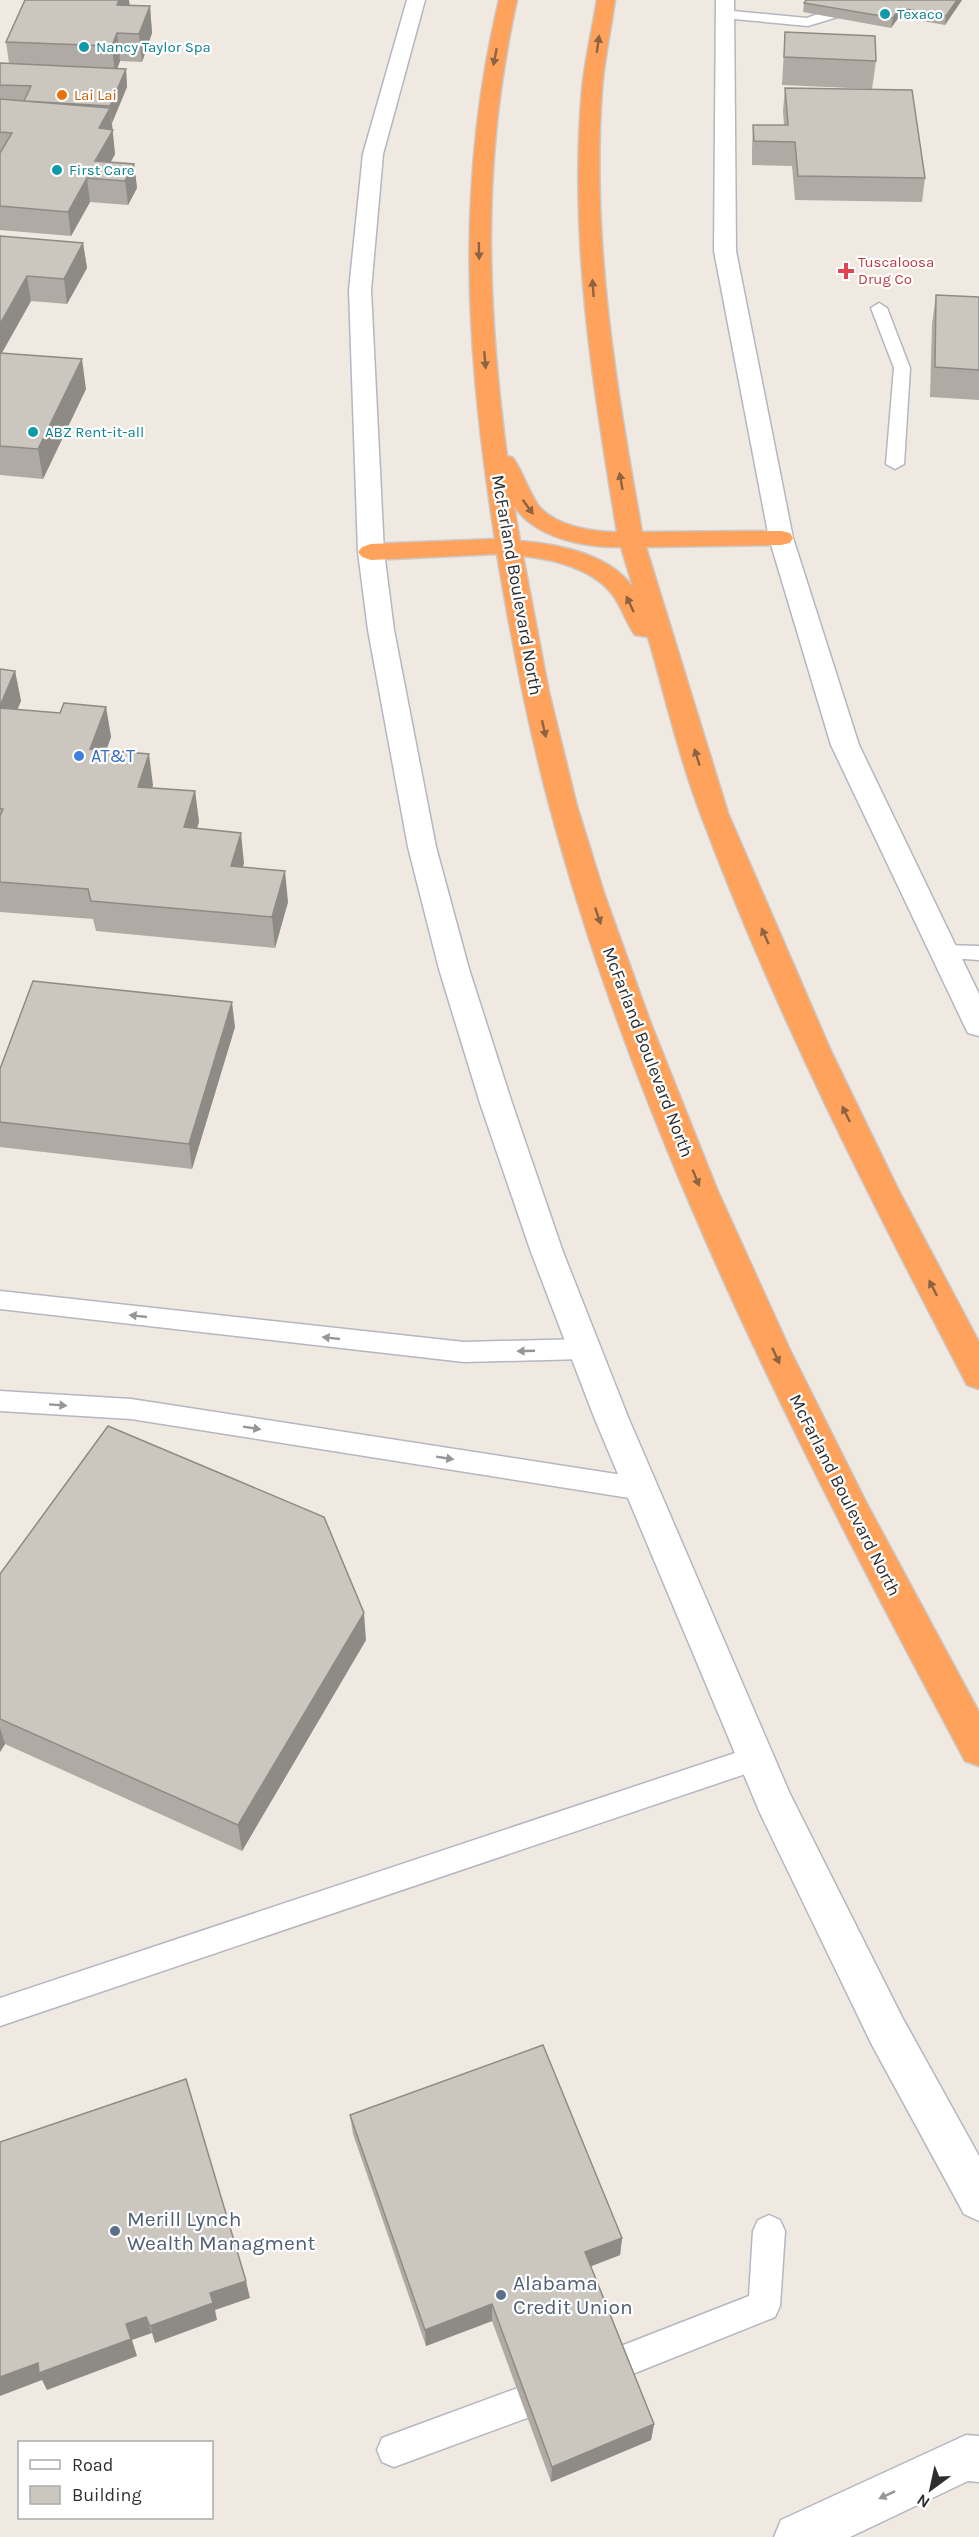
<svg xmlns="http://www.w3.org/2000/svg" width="979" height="2537" font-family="Karla,sans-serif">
	<rect width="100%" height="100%" fill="#efe9e1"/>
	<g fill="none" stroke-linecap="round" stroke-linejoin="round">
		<defs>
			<path id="lane" d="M855,0H872L854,12L808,26L723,18L716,14L723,10L807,18Z
				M879,303L887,308L910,368L904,464L895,469L886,464L894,368L871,308Z
				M944,945L979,946V960L936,957L933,952L936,947Z
				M0,1291L464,1342L584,1339L593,1342L596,1349L593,1356L584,1359L464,1362L0,1309Z
				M0,1391L131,1399L642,1478L651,1481L655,1489L651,1497L642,1500L131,1419L0,1411Z
				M756,1746L766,1749L770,1758L766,1767L0,2026V1998Z
				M769,2215L780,2220L785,2231L780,2306L775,2317L620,2379L608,2375L604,2363L608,2351L749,2296L753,2231L758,2220Z
				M523,2386L535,2391L540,2403L535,2415L394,2467L382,2462L377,2450L382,2438Z"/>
			<path id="street" d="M407,0H425L383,154L371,290L384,552L394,630L436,847L469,969L512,1103L563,1252L628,1417L790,1794L902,2017L979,2156V2221L964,2214L872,2045L760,1813L594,1417L531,1252L480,1103L439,969L408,847L368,630L358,552L349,290L363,154Z
				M716,0H734L736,251L793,538L859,745L979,994V1036L968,1033L964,1025L831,745L769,538L714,251Z
				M966,2435L979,2436V2482L968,2481L850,2537H774L781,2520Z"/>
			<path id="highway" d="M499,0H517C482,158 486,297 507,456L513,458C523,472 528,490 538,505C554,526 593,532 617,532C593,385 569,240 582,90C585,60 592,30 597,0H615C611,30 604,60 602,90C591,240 616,385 642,532L781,531L790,533L793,538L790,543L781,545L646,547L728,813L831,1051L898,1189L979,1342V1389L967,1385C870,1199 774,1011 701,815C679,757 665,696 648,637L635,635C626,623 622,607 612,594C593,569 553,559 523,556L549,692L577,806L604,893L650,1021L717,1189L791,1352L866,1502L979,1712V1766L965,1761C803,1458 638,1138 549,804C527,722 511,638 497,554L371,560L362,557L358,552L362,547L371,544L495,539C466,353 455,186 499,0ZM514,506C535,538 585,548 621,547L633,587C609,554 558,544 520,541Z"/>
		</defs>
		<use href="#lane" stroke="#b4b7c1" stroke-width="3"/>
		<use href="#street" stroke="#b4b7c1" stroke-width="3"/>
		<use href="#highway" stroke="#c9c9c9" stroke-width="3"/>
		<use href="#lane" fill="#fff" fill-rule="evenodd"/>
		<use href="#street" fill="#fff" fill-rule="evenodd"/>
		<use href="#highway" fill="#ffa35c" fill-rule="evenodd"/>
	</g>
	<path fill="#afaba4" d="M25,0H129V5L150,6L152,33L142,62L120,61L117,69H126L127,87L112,123L115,154L111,162L134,164L137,188L128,205L90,202L71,236L0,230V63H9L6,42Z
		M962,0L945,25L899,17L891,28L803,12L804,3Z
		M785,32L876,61L872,89L782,85Z
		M785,88L925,178L922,202L795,200L792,166L752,165V149L753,125H784L783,111Z
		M0,236L83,243L87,268L67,304L31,301L2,353L86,389L43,479L0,475Z
		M936,295L979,297V400L930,397L932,324Z
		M0,669L15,671L21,701L17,710L60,713L106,707L111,737L106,751L153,785L152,788L195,791L199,822L197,828L244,863L242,867L288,902L275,948L96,931L93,919L0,912Z
		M235,1027L192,1169L0,1147V1069Z
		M0,1574L366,1640L242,1851L5,1744L0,1752Z
		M350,2115L622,2238L620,2255L591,2266L654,2424L651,2440L551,2482L492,2321L426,2346L353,2134Z"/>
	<path fill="#8e8b86" d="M119,0H129L130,8L117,5Z
		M957,0H962L945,25L946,16Z
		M150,6L152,33L142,62L139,34Z
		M900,8L899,17L891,28L893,18Z
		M117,33L120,61L115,74L112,46Z
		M126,69L127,87L112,123L110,106Z
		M110,108L115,154L101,179L95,161L99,128Z
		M134,164L137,188L128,205L125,181Z
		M87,178L90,202L71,236L68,212Z
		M83,243L87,268L67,304L64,279Z
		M27,276L31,301L0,356V324Z
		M82,359L86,389L43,479L38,449Z
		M15,671L21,701L5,738L0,712V706Z
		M106,707L111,737L95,780L90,749Z
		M149,754L153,785L143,817L138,787Z
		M195,791L199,822L187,858L184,827Z
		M241,833L244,863L234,897L231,866Z
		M285,871L288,902L275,948L272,917Z
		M232,1002L235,1027L192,1169L189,1144Z
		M364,1613L366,1640L242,1851L238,1825Z
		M0,1728L5,1744L0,1752Z
		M622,2238L620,2255L584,2269L585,2252Z
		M246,2281L250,2298L215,2310L217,2320L155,2343L150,2326L210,2293Z
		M492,2304V2321L426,2346L425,2330Z
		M146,2317L152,2333L132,2340L137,2356L47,2390L42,2380L0,2396V2377L126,2324Z
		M654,2424L651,2440L551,2482L552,2467Z"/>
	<path fill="#cbc7bf" stroke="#8e8b86" stroke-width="1.5" d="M25,0H119L117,5L150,6L139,34L117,33L112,46L6,42Z
		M806,0H957L946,16L900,8L893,18L804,3Z
		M785,32L875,36L876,61L784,57Z
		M0,63L126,69L110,106L24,101L31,86L0,85Z
		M785,88L912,90L925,178L798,176L795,142L754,141L753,125H788Z
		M0,99L110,108L99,128L113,130L95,161L134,164L125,181L87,178L68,212L0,206V153L12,133L0,132Z
		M0,236L83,243L64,279L27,276L0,324Z
		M936,295L979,297V370L935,367Z
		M0,353L82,359L38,449L0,446Z
		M0,669L15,671L0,706Z
		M64,703L106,707L90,749L149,754L138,787L195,791L184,827L241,833L231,866L285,871L272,917L91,901L88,889L0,882V816L3,809H0V708L60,713Z
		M33,981L232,1002L189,1144L0,1122V1069Z
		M108,1426L324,1517L364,1613L238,1825L0,1719V1574Z
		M543,2045L622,2238L585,2252L654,2424L552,2467L492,2304L425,2330L350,2115Z
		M186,2079L246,2281L210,2293L213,2303L150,2326L146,2317L126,2324L131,2339L39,2373L38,2363L0,2377V2142Z"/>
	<defs><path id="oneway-solid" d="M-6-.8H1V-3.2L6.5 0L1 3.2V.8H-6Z" transform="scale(1.5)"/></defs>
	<g fill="#8c6343">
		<use href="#oneway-solid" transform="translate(598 44) rotate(-82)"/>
		<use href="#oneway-solid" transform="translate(495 57) rotate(101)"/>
		<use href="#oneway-solid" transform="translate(479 251) rotate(89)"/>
		<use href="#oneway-solid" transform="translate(593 288) rotate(-94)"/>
		<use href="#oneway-solid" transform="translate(485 360) rotate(85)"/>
		<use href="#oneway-solid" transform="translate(621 481) rotate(-100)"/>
		<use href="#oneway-solid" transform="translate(528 507) rotate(54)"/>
		<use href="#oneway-solid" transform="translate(630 604) rotate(-115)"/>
		<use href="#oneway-solid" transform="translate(544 729) rotate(77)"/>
		<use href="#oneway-solid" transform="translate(697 757) rotate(-107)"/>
		<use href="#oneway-solid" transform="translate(598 916) rotate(71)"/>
		<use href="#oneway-solid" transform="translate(765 936) rotate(-114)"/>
		<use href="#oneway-solid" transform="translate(846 1114) rotate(-116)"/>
		<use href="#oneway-solid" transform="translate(696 1178) rotate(68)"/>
		<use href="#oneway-solid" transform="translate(933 1288) rotate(-117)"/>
		<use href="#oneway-solid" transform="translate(776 1356) rotate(65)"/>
	</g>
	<g fill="#969696">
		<use href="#oneway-solid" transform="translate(138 1316) rotate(-174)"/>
		<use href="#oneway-solid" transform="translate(331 1338) rotate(-174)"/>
		<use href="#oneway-solid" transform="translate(526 1351) rotate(178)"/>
		<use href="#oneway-solid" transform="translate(58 1405) rotate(4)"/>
		<use href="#oneway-solid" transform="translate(252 1428) rotate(9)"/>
		<use href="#oneway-solid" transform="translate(445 1458) rotate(9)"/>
		<use href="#oneway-solid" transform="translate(887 2495) rotate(155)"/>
	</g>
	<g fill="#0f9aa8" stroke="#fff" stroke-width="2">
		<circle cx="885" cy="14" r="6"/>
		<circle cx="84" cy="47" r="6"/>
		<circle cx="57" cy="170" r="6"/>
		<circle cx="33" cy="432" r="6"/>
	</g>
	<circle fill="#e8710a" stroke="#fff" stroke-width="2" cx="62" cy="95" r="6"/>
	<path fill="#e0444e" stroke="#fff" stroke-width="2" d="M843 262h6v6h6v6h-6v6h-6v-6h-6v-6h6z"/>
	<circle fill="#3f7fe0" stroke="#fff" stroke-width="2" cx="79" cy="756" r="6"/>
	<g fill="#5c6f8a" stroke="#fff" stroke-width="2">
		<circle cx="115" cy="2231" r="6"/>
		<circle cx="501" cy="2295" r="6"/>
	</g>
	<g text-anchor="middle" stroke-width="4.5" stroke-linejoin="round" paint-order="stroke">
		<g font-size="15" fill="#0d838f" stroke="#fff" text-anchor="start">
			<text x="897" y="19">Texaco</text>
			<text x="96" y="52">Nancy Taylor Spa</text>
			<text x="69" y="175">First Care</text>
			<text x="45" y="437">ABZ Rent-it-all</text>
		</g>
		<g font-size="15" fill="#c56008" stroke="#fff" text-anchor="start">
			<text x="74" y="100">Lai Lai</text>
		</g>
		<g font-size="15" fill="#be3a42" stroke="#fff" text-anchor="start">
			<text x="858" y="267">Tuscaloosa<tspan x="858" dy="17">Drug Co</tspan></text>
		</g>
		<g font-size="18" fill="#2e2e2e" stroke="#fff">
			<text transform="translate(517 585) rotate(80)" y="6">McFarland Boulevard North</text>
			<text transform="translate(648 1052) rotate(69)" y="6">McFarland Boulevard North</text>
			<text transform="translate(845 1495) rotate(63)" y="6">McFarland Boulevard North</text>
		</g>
		<g font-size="18" fill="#366cbe" stroke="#fff" text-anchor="start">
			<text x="91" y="762">AT&amp;T</text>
		</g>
		<g font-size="21" fill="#4e5e75" stroke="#fff" text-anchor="start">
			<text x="127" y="2226">Merill Lynch<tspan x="127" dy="24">Wealth Managment</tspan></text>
			<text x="513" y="2290">Alabama<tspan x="513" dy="24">Credit Union</tspan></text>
		</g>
	</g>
	<rect x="18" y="2441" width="195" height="78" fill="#ffffff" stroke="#ababab" stroke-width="1.5"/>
	<rect x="30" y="2460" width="30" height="9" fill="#ffffff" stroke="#ababab" stroke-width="1.5"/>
	<text x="72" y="2471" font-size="18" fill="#2e2e2e">Road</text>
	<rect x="30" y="2486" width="30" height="18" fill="#cbc7bf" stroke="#ababab" stroke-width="1.5"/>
	<text x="72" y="2501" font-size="18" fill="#2e2e2e">Building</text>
	<g transform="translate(931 2489) rotate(213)" stroke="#ffffff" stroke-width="4.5" paint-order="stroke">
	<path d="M0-4.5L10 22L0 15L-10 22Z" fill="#2e2e2e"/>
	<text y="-9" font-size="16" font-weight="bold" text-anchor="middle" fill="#2e2e2e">N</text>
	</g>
</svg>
